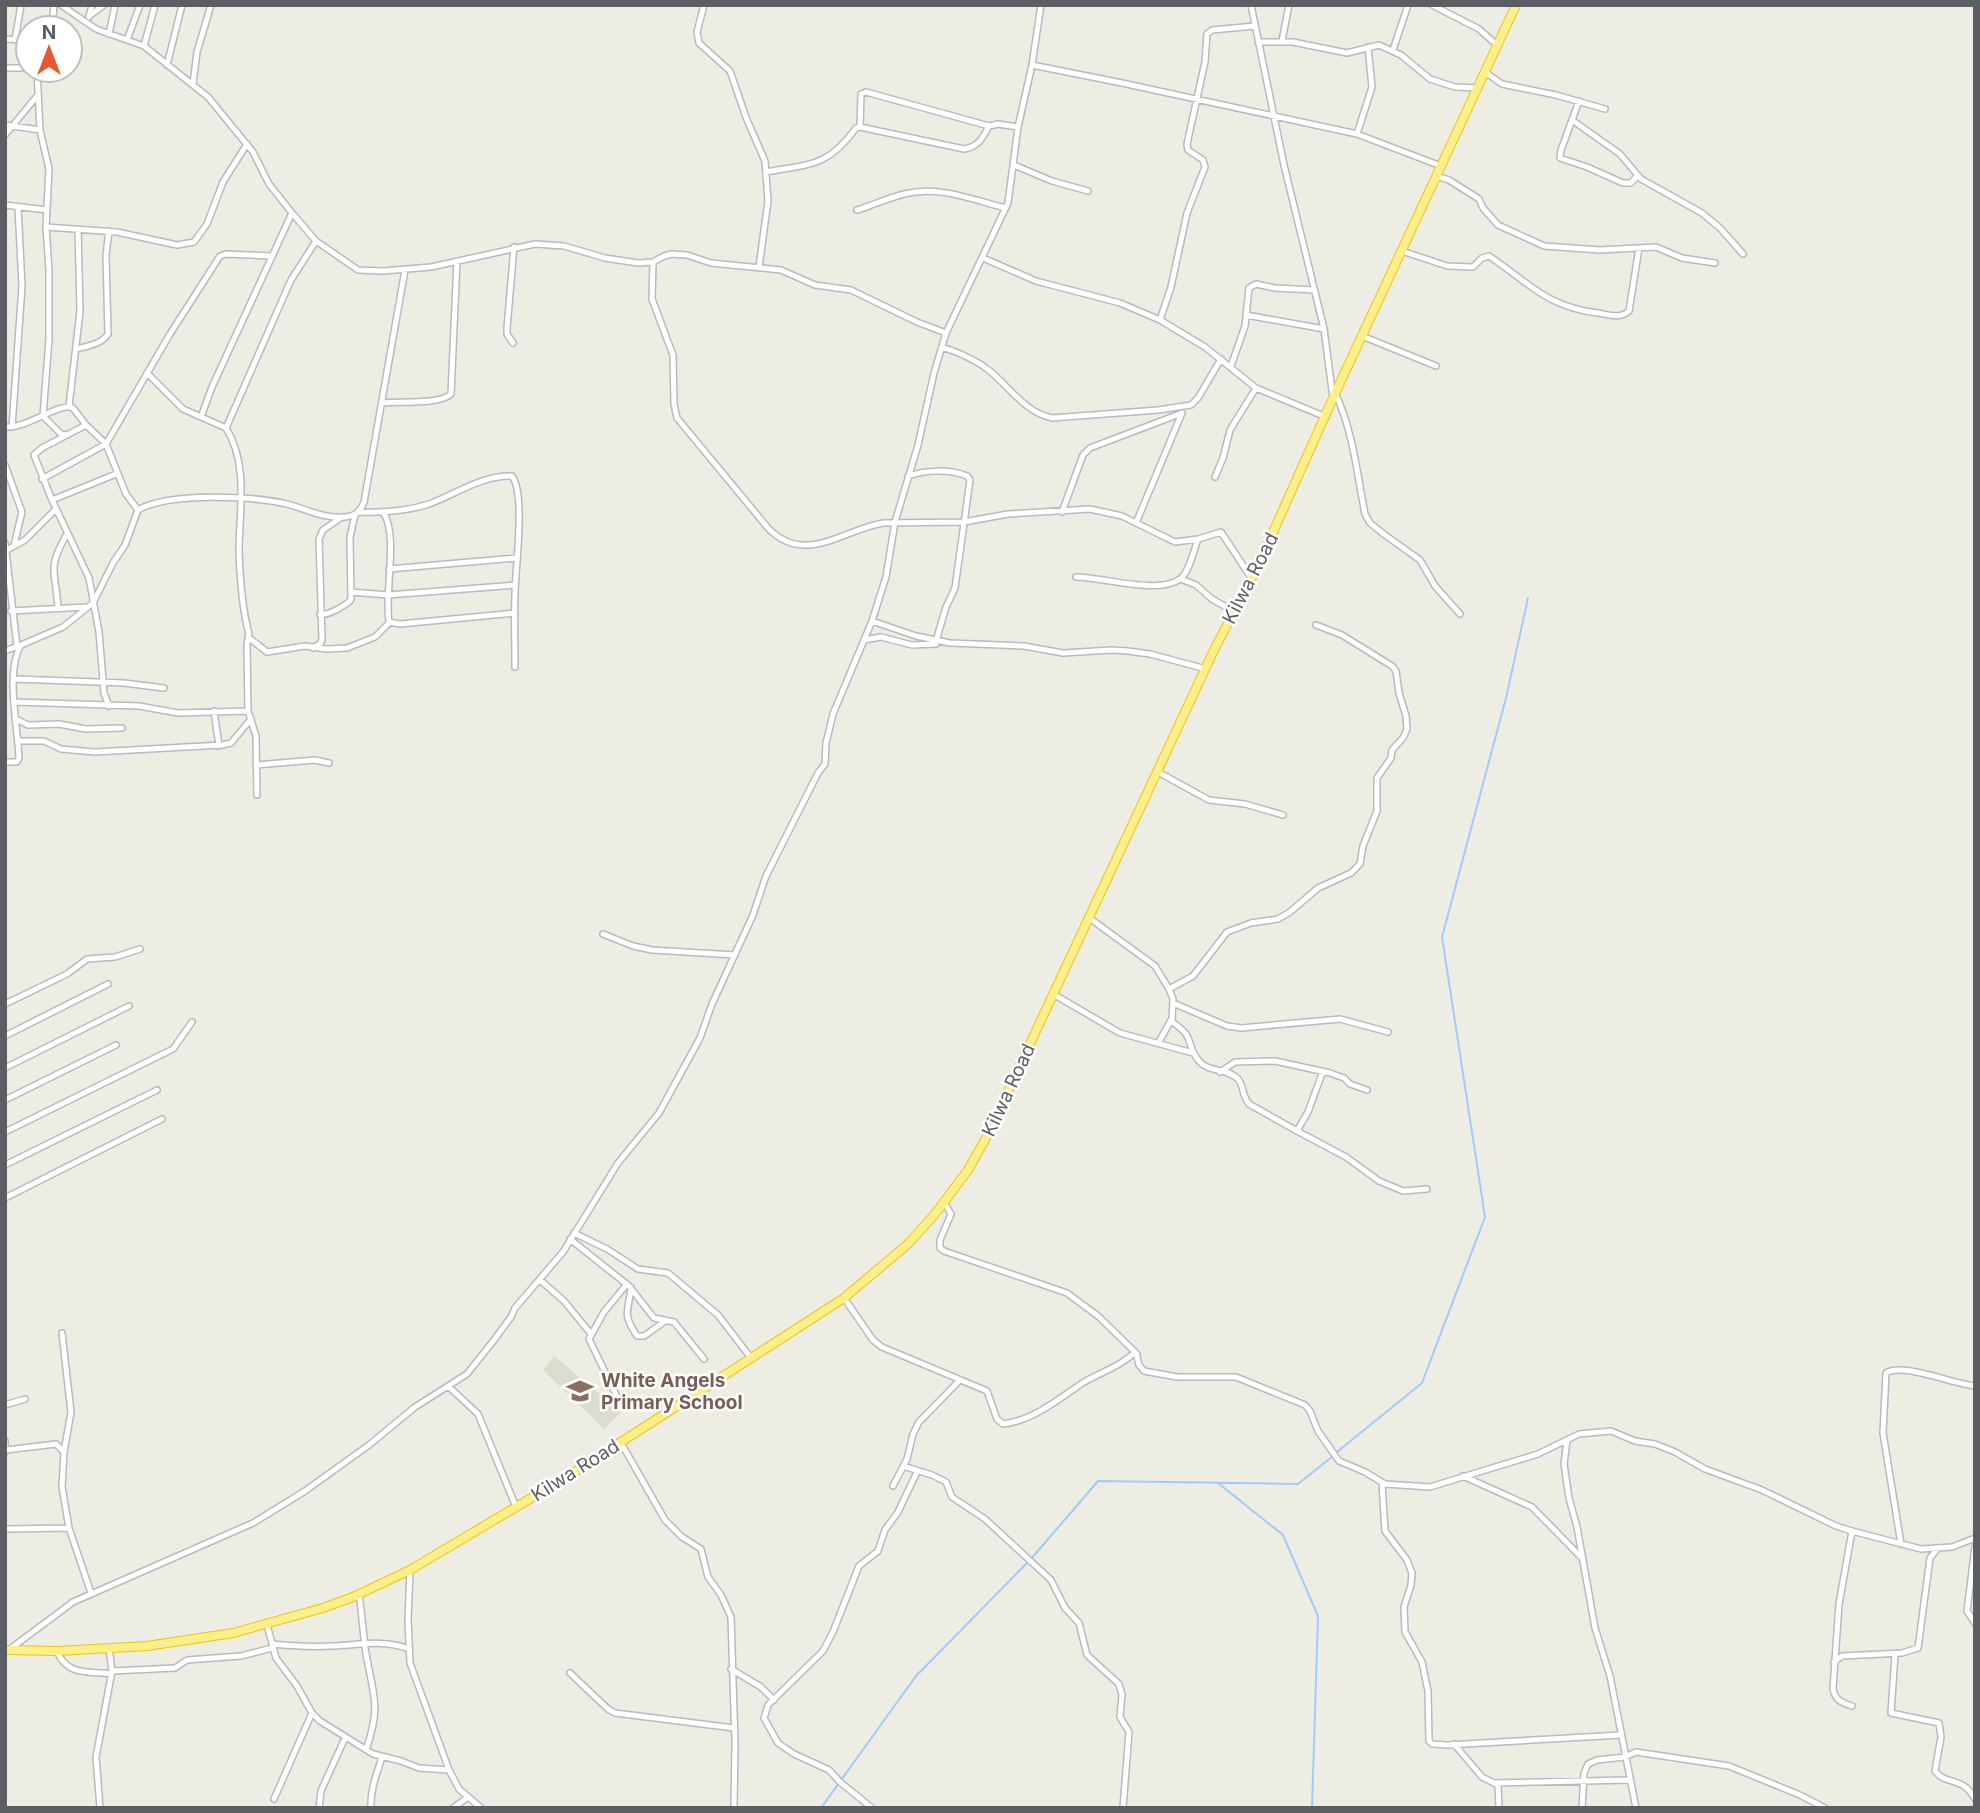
<svg xmlns="http://www.w3.org/2000/svg" width="1980" height="1813" font-family="Inter,sans-serif">
	<rect width="100%" height="100%" fill="#eeede3"/>
	<path fill="#dddcd1" d="M554,1356L621,1412L604,1429L543,1370Z"/>
	<g fill="none" stroke-linecap="round" stroke-linejoin="round">
		<path stroke="#a3c9fd" stroke-width="2" d="M1337,1452L1422,1383L1485,1217L1442,937L1506,698L1528,598
			M1218,1483L1283,1535L1318,1616L1312,1808
			M1031,1559L1098,1481L1298,1484L1333,1456
			M821,1808L916,1676L1027,1563"/>
		<defs>
			<path id="minor" d="M61,5L96,29L144,46L208,97L253,152L269,184L292,213L316,241L358,270L383,271L431,267L535,244L564,246L605,258L638,263L653,262L664,256L672,254L687,255L711,263L781,270L815,285L851,290L917,322L946,333
				M704,5L697,32L699,43L730,71L747,120L765,161L768,201L759,267
				M1251,5L1284,165L1324,329L1333,398
				M1432,5L1479,29L1498,46
				M89,16L104,5
				M89,17L92,5
				M45,28L53,16L54,5
				M109,34L115,5
				M5,39L28,40
				M15,40L21,5
				M127,40L140,5
				M1282,41L1289,5
				M1258,42H1293L1347,53L1379,45L1401,55L1430,79L1455,87L1477,88
				M144,46L155,5
				M1393,50L1408,5
				M167,65L182,5
				M1032,65L1122,83L1357,134L1441,166
				M5,68H28
				M37,70L40,130L49,169L46,227L49,270V339L43,416L61,434L67,435
				M1485,72L1502,84L1556,95L1605,109
				M193,84L197,52L211,5
				M1579,101L1561,150L1560,158L1587,167L1623,183H1631L1637,176
				M1572,120L1620,154L1641,179L1702,213L1720,228L1743,254
				M5,125L40,130
				M860,127L861,94L866,92L989,126
				M1357,134L1372,87L1368,47
				M5,135L37,96
				M1014,165L1052,181L1088,191
				M766,172C810,164 828,167 856,128L860,127L964,149C978,147 983,138 989,126L998,124L1018,127
				M1436,176L1449,180L1479,199L1483,208L1498,225L1544,246L1600,250L1656,247L1682,258L1715,263
				M5,205L47,210
				M857,210C873,205 888,198 904,194C938,185 973,200 1006,208
				M46,227L117,232L177,245L194,242L207,224L223,182L247,144
				M1402,251L1447,266L1473,267L1482,258L1489,256C1529,283 1547,307 1598,313C1610,315 1620,319 1629,311L1639,248
				M983,258L1036,281L1120,303L1160,320L1205,347L1256,388L1326,417
				M653,262L652,299L673,355L674,404L677,418L768,528C805,566 842,530 883,523L964,522L1008,514L1090,509L1122,516L1175,542L1198,539L1221,532L1252,579
				M1246,315L1324,329
				M1160,320L1171,287L1187,213L1205,167L1203,160L1188,150L1187,144L1205,62L1207,34L1212,30L1255,26
				M1362,336L1436,366
				M513,343L507,334V328L514,247
				M942,347C960,353 977,360 991,372C1011,389 1025,412 1052,418L1158,410L1191,405L1198,398L1221,359
				M76,349C88,346 102,344 108,334L106,255L109,231
				M1231,366L1245,326L1249,288L1256,284L1275,288L1314,290
				M147,373L183,409L226,428C249,464 239,513 239,552C240,578 242,609 249,634L247,645L248,711L256,736L257,795
				M1335,393C1353,430 1357,474 1365,514L1370,523L1385,535L1420,560L1435,586L1460,614
				M382,403C399,401 439,405 451,394L457,261
				M69,406L80,311L78,229
				M201,417L212,387L292,213
				M86,425L42,448L34,455L52,500L89,578L99,632L104,693L109,706
				M5,427C30,428 58,402 73,408L86,425L106,444L126,494L138,510
				M12,427L22,286L18,207
				M226,428L291,280L316,241
				M5,465L22,512L14,545
				M908,476C926,470 949,469 967,476L970,480L955,588L946,607L936,641
				M1215,477L1223,458L1230,430L1256,388
				M42,479L106,444L170,334L220,256L226,254L272,256
				M52,500L116,474
				M358,512C381,513 407,511 429,504C456,494 482,475 512,476C526,494 515,570 515,595C514,619 515,643 515,667
				M383,512C399,535 384,593 389,622L400,624L515,613
				M1062,512L1083,455L1090,448L1182,413
				M1136,523L1182,413
				M5,543L17,646
				M5,551L25,540L56,509
				M389,569L517,558
				M1076,577C1103,577 1158,595 1180,579C1189,573 1194,550 1198,539
				M1181,579L1196,585L1212,599L1233,611
				M351,592L388,595L515,585
				M58,608C56,570 46,570 67,534
				M11,611L87,607
				M320,615C331,614 340,608 349,602L351,599L350,537L355,515
				M872,621L916,636L950,643L1024,646L1063,653L1111,650L1128,651L1150,654L1206,669
				M248,637L267,652L305,646L327,649L347,648L375,637L389,623
				M864,640L881,637L912,645L936,644
				M313,648L321,643L322,639L319,539L323,530L342,517
				M5,651L18,646
				M15,679L124,683L164,688
				M15,702L139,706L178,713L248,711
				M214,711L219,746
				M16,719L28,725L59,724L86,729L122,728
				M18,741H44L61,749L95,752L222,745L231,743L251,719
				M5,762H17L19,758C18,728 5,672 21,645L63,627L93,603L113,563L125,545L138,510C169,492 252,496 287,504C306,509 324,519 345,517C355,516 360,512 364,502L405,270
				M256,765L315,760L329,763
				M1158,772L1209,800L1245,804L1283,815
				M1088,917L1155,966L1169,989L1173,999L1172,1022C1197,1038 1184,1043 1199,1061C1209,1073 1228,1068 1238,1079C1244,1086 1242,1096 1249,1104L1297,1131L1346,1157L1379,1181L1403,1191L1427,1189
				M603,934L633,946L652,950L735,955
				M1169,989L1193,976L1227,932L1251,923L1278,919L1290,912L1318,888L1351,873L1360,864L1363,846L1377,811V778L1391,758L1392,750L1403,738L1407,729L1406,716L1399,693L1396,671L1392,666L1342,635L1316,625
				M1053,994L1120,1033L1193,1053
				M1173,1003L1227,1026L1241,1028L1340,1019L1388,1032
				M5,1004L67,974L87,959L115,957L140,949
				M5,1036L108,984
				M1159,1042L1171,1020
				M5,1068L129,1006
				M1220,1072L1235,1062L1275,1061L1330,1073L1344,1078L1350,1084L1367,1090
				M5,1100L116,1045
				M1297,1131L1308,1112L1323,1071
				M5,1132L173,1049L192,1022
				M5,1165L157,1090
				M5,1198L162,1119
				M944,1202L951,1214L940,1240V1248L944,1251L1067,1293L1098,1316L1136,1353L1139,1365L1144,1371L1177,1377H1236L1305,1405L1310,1411L1318,1431L1339,1461L1365,1472L1385,1484L1430,1487L1538,1454L1579,1434L1611,1431L1635,1441L1655,1444L1675,1452L1705,1469L1762,1490L1836,1526L1852,1531L1921,1549L1952,1547L1975,1538
				M574,1233L607,1249L638,1269L668,1273L718,1315L751,1358
				M570,1239L629,1286L654,1318L674,1322L704,1359
				M540,1280L564,1301L591,1334
				M631,1288C628,1313 622,1313 637,1336H644L664,1322
				M844,1298L873,1340L882,1347L987,1391L997,1419L1003,1424C1031,1421 1058,1400 1081,1384C1098,1373 1118,1368 1133,1354L1137,1355
				M62,1333L71,1412L64,1452L62,1487L69,1528L91,1593
				M448,1386L478,1414L516,1507
				M5,1405L25,1399
				M621,1405L589,1339L604,1312L627,1284
				M1567,1440L1564,1464L1569,1498L1577,1527L1595,1628L1610,1676L1636,1808
				M5,1441V1452
				M620,1441L665,1520L682,1537L701,1549L708,1577L721,1595L731,1617L735,1743L734,1808
				M6,1450L56,1444L64,1452
				M903,1466L932,1475L946,1482L952,1497L985,1519L1051,1580L1065,1608L1079,1623L1087,1655L1119,1684L1122,1695L1120,1717L1129,1732L1123,1808
				M1463,1476L1532,1507L1582,1558
				M1382,1483L1385,1531L1407,1560L1412,1573L1411,1585L1404,1607L1405,1632L1422,1662L1428,1691L1429,1741L1432,1744L1447,1745L1621,1735
				M893,1486L907,1459L913,1434L919,1422L960,1380
				M5,1529L69,1528
				M1852,1531L1839,1604L1833,1689C1835,1700 1842,1703 1852,1706
				M1901,1544L1883,1433L1886,1373C1901,1362 1954,1384 1975,1386
				M1975,1547L1967,1611L1975,1623
				M410,1570L408,1620L410,1663L449,1770L459,1789L481,1808
				M359,1594C362,1614 363,1634 366,1654C374,1698 381,1706 366,1750
				M267,1625L276,1658L297,1686L312,1713L320,1721L373,1754L401,1761L419,1768L449,1770
				M272,1644C292,1646 312,1647 332,1646C359,1645 384,1639 409,1649
				M10,1649L73,1602L253,1523L305,1491L369,1445L415,1407L467,1374L494,1340L511,1317L515,1308L563,1252L618,1163L659,1113L700,1038L712,1004L753,915L766,876L818,773L825,764L826,743L833,714L872,621L886,577L895,522L918,445L934,373L946,333L1008,203L1018,127L1032,65L1041,5
				M57,1651C67,1676 87,1671 111,1674
				M1895,1654L1891,1713L1939,1723L1941,1737L1935,1771C1946,1786 1962,1775 1975,1799
				M1834,1662L1842,1656L1902,1653L1918,1648L1930,1558L1938,1548
				M731,1669L761,1687L774,1700
				M112,1671L175,1668L187,1660L241,1656L272,1648
				M570,1673L608,1709L615,1713L734,1728
				M1454,1744L1482,1777L1498,1785L1499,1808
				M1495,1783L1630,1780
				M274,1799L312,1713
				M100,1808L96,1757L112,1671L109,1648
				M319,1808L321,1791L345,1738
				M371,1808C370,1790 377,1773 382,1757
				M453,1808L468,1797
				M872,1808L840,1782L829,1770L794,1754L778,1743L764,1718L768,1705L823,1651L833,1632L859,1566L878,1551L885,1530L898,1512L917,1472
				M1582,1808L1584,1773L1588,1764L1597,1760L1625,1757L1636,1752L1729,1766L1800,1795L1825,1808"/>
			<path id="highway" d="M5,1650L57,1651L147,1646L233,1633L323,1608L353,1597L410,1570L570,1475L844,1298L908,1244L935,1214L968,1170L986,1138L1214,650L1257,568L1333,398L1516,5"/>
		</defs>
		<use href="#minor" stroke="#b8babf" stroke-width="8"/>
		<use href="#highway" stroke="#ecc604" stroke-width="10"/>
		<use href="#minor" stroke="#fff" stroke-width="5"/>
		<use href="#highway" stroke="#fbef8c" stroke-width="8"/>
	</g>
	<defs>
		<symbol id="school-bare" viewBox="-9 -9 18 18"><path d="M0-5L7-2L0 1L-7-2ZM-4 1L0 2.5L4 1V4Q0 6-4 4Z" fill="#8d6e63" stroke="#fff" stroke-width="2.5" paint-order="stroke"/></symbol>
	</defs>
	<g fill-rule="evenodd">
		<use href="#school-bare" x="561" y="1372" width="38" height="38"/>
	</g>
	<g text-anchor="middle" stroke-width="5" stroke-linejoin="round" paint-order="stroke">
		<g font-size="19" fill="#5b5e63" stroke="#fff">
			<text transform="translate(1250 578) rotate(-63)" y="7">Kilwa Road</text>
			<text transform="translate(1008 1090) rotate(-65)" y="7">Kilwa Road</text>
			<text transform="translate(575 1470) rotate(-32)" y="7">Kilwa Road</text>
		</g>
		<g font-size="19" font-weight="bold" fill="#785e54" stroke="#fff" text-anchor="start">
			<text x="601" y="1387">White Angels<tspan x="601" dy="22">Primary School</tspan></text>
		</g>
	</g>
	<rect width="1980" height="1813" fill="none" stroke="#5b5e63" stroke-width="14"/>
	<g transform="translate(49 49)"><circle r="33" fill="#ffffff" stroke="#bdbfc1" stroke-width="2"/>
	<path d="M0-5L12 26L0 18L-12 26Z" fill="#e65930"/>
	<text y="-10" font-size="19" font-weight="bold" text-anchor="middle" fill="#5b5e63">N</text>
	</g>
</svg>
